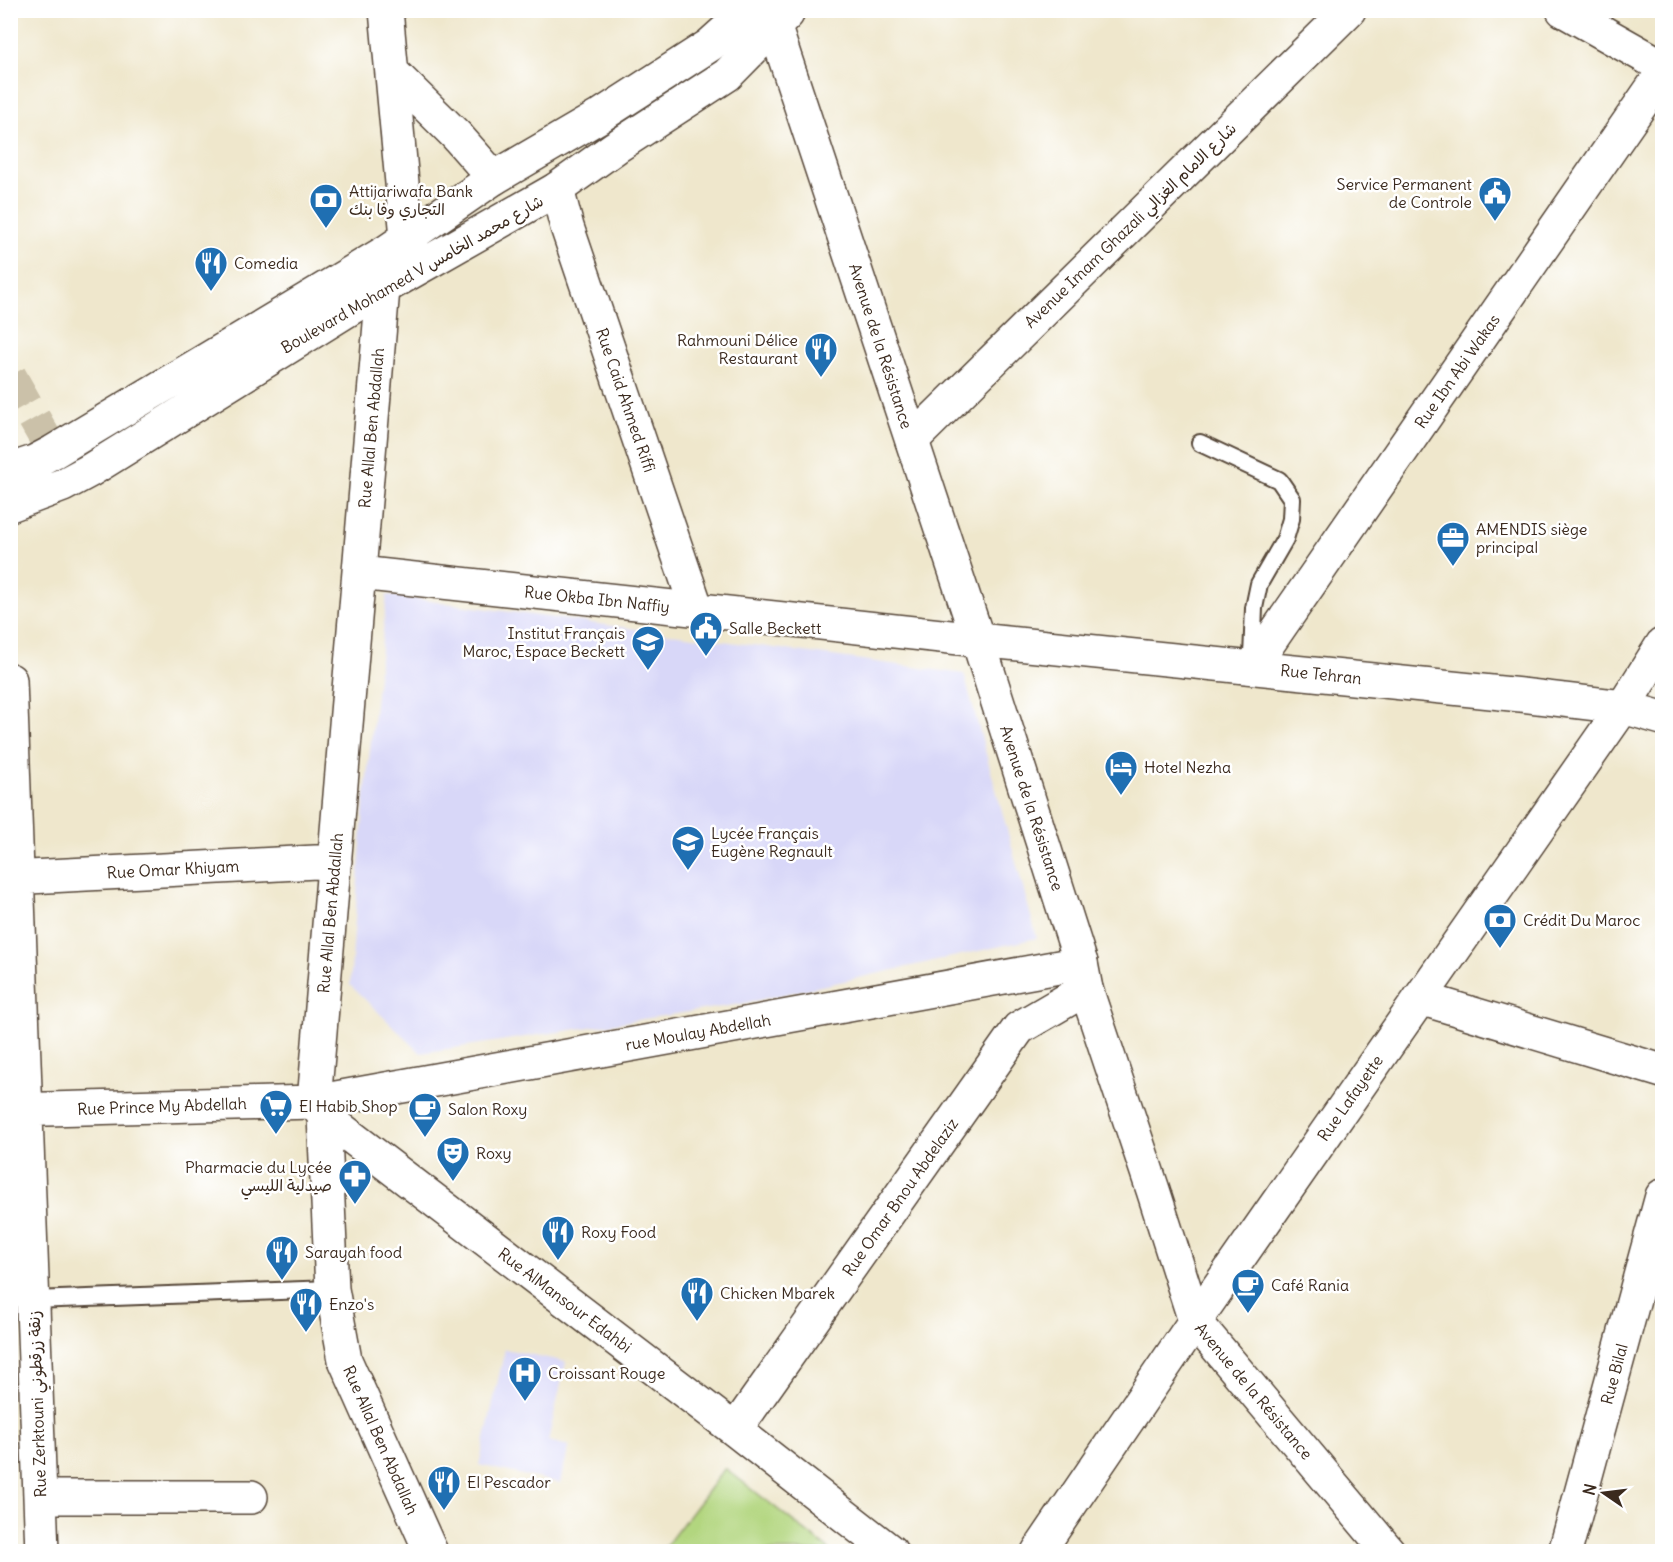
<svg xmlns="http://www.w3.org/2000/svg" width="1673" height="1562" font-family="Delius,'Playpen Sans Arabic',sans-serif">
	<rect width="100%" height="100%" fill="#fff"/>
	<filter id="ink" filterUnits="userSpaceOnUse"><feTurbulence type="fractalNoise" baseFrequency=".0167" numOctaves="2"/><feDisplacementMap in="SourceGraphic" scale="12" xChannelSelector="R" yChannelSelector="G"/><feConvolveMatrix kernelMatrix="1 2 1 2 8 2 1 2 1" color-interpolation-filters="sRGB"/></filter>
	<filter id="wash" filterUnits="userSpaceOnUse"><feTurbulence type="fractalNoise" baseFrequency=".008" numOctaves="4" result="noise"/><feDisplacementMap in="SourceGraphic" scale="24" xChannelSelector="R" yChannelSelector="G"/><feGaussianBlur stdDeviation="1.35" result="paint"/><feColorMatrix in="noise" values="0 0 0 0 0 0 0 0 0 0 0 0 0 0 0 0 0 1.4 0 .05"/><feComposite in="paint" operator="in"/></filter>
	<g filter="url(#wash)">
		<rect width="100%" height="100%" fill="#efe7cc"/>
		<path fill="#d8d7f8" d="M387,595L964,674L1037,938L741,1004L421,1053L350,985L364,804Z
			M505,1349L566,1362L548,1441L569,1446L560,1483L479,1465Z"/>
		<path fill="#b2d67f" stroke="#76804e" stroke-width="1.5" d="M725,1468L831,1551H662Z"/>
	</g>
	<g filter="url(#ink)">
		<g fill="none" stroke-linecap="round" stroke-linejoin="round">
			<path stroke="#cbc1a9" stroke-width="33" stroke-dasharray="33 16" stroke-linecap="butt" d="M10,376L53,452"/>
			<defs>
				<path id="lane" d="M1200,443L1279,480L1292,499L1291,519L1285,539L1259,584L1254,608L1252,657
					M33,1300L332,1289"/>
				<path id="street" d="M386,10L407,237
					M1563,10L1662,66
					M393,73L456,135L494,178
					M557,189L567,227L697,610
					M385,265L314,1102L324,1116L332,1289L345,1360L431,1552
					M912,440L1349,10
					M359,573L978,640L1521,695L1623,707L1662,718
					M1252,667L1662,74
					M10,680L42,1552
					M10,878L335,861
					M1420,998L1662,1071
					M10,1110L314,1102L1081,963
					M324,1116L735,1430L891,1552
					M735,1430L1019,1028L1086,989
					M40,1497H251
					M1038,1552L1195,1321L1623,707L1662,645
					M1565,1552L1662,1196"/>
				<path id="secondary" d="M769,10L978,640L1081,963L1086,989L1153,1190L1195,1321L1389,1552
					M10,470L34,462L53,452L386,252L494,178L600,116L710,45L749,10
					M10,505L63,485L89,471L383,288L557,189L616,147L727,75L787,14"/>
			</defs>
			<use href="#lane" stroke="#564638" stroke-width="20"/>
			<use href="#street" stroke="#564638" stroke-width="36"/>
			<use href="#secondary" stroke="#564638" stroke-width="36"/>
			<use href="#lane" stroke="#fff" stroke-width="16"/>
			<use href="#street" stroke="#fff" stroke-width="33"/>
			<use href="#secondary" stroke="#fff" stroke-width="33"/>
		</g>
	</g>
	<defs>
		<symbol id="civic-pin" viewBox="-11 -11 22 30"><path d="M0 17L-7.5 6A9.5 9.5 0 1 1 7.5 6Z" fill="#1f6fb2" stroke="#fff"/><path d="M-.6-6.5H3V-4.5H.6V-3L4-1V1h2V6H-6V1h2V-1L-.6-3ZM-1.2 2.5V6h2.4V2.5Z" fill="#fff"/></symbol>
		<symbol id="bank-pin" viewBox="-11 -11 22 30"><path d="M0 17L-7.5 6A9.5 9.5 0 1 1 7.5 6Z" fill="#1f6fb2" stroke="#fff"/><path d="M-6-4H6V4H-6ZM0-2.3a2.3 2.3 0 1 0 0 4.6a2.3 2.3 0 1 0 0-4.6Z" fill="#fff"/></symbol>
		<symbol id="restaurant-pin" viewBox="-11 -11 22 30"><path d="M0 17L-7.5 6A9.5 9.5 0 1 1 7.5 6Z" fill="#1f6fb2" stroke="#fff"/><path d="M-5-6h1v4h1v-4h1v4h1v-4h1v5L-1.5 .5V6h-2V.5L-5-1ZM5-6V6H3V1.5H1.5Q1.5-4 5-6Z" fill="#fff"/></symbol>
		<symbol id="office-pin" viewBox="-11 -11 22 30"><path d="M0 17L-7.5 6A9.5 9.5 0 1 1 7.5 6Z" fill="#1f6fb2" stroke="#fff"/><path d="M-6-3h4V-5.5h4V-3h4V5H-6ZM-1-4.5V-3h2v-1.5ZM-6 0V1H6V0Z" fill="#fff"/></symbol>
		<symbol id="school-pin" viewBox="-11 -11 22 30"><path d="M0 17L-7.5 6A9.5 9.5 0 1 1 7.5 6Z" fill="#1f6fb2" stroke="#fff"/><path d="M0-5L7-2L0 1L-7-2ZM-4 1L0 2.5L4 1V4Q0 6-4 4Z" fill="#fff"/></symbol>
		<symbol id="hotel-pin" viewBox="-11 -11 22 30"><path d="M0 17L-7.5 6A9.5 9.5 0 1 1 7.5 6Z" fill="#1f6fb2" stroke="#fff"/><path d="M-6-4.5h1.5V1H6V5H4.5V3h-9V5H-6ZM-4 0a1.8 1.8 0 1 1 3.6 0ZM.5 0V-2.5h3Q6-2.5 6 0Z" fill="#fff"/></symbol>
		<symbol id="supermarket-pin" viewBox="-11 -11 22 30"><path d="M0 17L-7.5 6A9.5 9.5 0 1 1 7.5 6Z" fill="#1f6fb2" stroke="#fff"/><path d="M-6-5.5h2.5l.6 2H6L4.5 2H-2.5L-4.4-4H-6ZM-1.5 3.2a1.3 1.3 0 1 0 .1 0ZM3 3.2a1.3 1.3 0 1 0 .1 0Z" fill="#fff"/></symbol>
		<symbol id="cafe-pin" viewBox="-11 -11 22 30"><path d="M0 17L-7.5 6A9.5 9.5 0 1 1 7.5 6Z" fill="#1f6fb2" stroke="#fff"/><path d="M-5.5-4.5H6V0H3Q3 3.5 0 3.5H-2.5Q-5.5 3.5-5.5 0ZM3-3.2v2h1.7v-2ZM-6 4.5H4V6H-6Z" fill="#fff"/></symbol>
		<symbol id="theatre-pin" viewBox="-11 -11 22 30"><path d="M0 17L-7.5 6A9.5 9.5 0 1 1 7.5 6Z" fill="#1f6fb2" stroke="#fff"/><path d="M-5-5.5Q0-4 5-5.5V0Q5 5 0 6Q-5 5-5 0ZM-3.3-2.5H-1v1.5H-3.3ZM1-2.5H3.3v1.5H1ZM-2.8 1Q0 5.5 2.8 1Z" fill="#fff"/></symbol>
		<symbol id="pharmacy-pin" viewBox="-11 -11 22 30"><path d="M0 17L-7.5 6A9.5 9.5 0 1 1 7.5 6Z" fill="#1f6fb2" stroke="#fff"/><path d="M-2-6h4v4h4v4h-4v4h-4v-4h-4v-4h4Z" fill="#fff"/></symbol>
		<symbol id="hospital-pin" viewBox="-11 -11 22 30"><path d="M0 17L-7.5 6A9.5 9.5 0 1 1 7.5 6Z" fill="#1f6fb2" stroke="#fff"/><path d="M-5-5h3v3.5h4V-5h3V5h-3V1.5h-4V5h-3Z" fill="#fff"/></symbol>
	</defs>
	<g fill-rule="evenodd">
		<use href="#civic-pin" x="1476" y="174" width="38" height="52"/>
		<use href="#bank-pin" x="307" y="181" width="38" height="52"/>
		<use href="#restaurant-pin" x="192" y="244" width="38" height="52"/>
		<use href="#restaurant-pin" x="802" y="330" width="38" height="52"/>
		<use href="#office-pin" x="1434" y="519" width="38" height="52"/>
		<use href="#civic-pin" x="687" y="609" width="38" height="52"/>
		<use href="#school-pin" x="629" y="623" width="38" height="52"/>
		<use href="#hotel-pin" x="1102" y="748" width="38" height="52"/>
		<use href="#school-pin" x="669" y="823" width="38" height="52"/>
		<use href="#bank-pin" x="1481" y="901" width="38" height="52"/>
		<use href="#supermarket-pin" x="257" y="1087" width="38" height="52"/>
		<use href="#cafe-pin" x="406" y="1090" width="38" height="52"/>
		<use href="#theatre-pin" x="434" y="1134" width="38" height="52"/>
		<use href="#pharmacy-pin" x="336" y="1157" width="38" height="52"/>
		<use href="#restaurant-pin" x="539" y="1213" width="38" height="52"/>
		<use href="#restaurant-pin" x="263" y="1233" width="38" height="52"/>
		<use href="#cafe-pin" x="1229" y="1266" width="38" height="52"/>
		<use href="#restaurant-pin" x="678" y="1274" width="38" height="52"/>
		<use href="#restaurant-pin" x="287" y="1285" width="38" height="52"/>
		<use href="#hospital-pin" x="506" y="1354" width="38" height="52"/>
		<use href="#restaurant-pin" x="425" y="1463" width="38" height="52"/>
	</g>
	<g text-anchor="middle" stroke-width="5" stroke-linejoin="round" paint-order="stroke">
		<g font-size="16" fill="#3b2a1e" stroke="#fff" text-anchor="start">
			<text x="1472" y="190" text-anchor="end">Service Permanent<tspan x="1472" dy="18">de Controle</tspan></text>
			<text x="349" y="197">Attijariwafa Bank<tspan x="349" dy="18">التجاري وفا بنك</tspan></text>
			<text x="234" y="269">Comedia</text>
			<text x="798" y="346" text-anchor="end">Rahmouni Délice<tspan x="798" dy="18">Restaurant</tspan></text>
			<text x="1476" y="535">AMENDIS siège<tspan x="1476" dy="18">principal</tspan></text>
			<text x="729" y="634">Salle Beckett</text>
			<text x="625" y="639" text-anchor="end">Institut Français<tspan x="625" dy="18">Maroc, Espace Beckett</tspan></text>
			<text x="1144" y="773">Hotel Nezha</text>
			<text x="711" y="839">Lycée Français<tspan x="711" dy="18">Eugène Regnault</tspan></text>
			<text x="1523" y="926">Crédit Du Maroc</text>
			<text x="299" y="1112">El Habib Shop</text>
			<text x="448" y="1115">Salon Roxy</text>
			<text x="476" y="1159">Roxy</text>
			<text x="332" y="1173" text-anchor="end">Pharmacie du Lycée<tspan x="332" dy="18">صيدلية الليسي</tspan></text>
			<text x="581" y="1238">Roxy Food</text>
			<text x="305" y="1258">Sarayah food</text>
			<text x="1271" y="1291">Café Rania</text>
			<text x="720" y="1299">Chicken Mbarek</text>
			<text x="329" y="1310">Enzo's</text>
			<text x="548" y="1379">Croissant Rouge</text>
			<text x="467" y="1488">El Pescador</text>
		</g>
		<g font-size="16" fill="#3b2a1e" stroke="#fff">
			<text transform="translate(1130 225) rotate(-44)" y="6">Avenue Imam Ghazali شارع الامام الغزالي</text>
			<text transform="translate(412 274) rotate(-30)" y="6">Boulevard Mohamed V شارع محمد الخامس</text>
			<text transform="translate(881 346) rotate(72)" y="6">Avenue de la Résistance</text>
			<text transform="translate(1457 371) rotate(-55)" y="6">Rue Ibn Abi Wakas</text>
			<text transform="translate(626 400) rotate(71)" y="6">Rue Caid Ahmed Riffi</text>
			<text transform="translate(371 428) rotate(-85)" y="6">Rue Allal Ben Abdallah</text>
			<text transform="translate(597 599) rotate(6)" y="6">Rue Okba Ibn Naffiy</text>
			<text transform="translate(1321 674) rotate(6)" y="6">Rue Tehran</text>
			<text transform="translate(1032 808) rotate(72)" y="6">Avenue de la Résistance</text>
			<text transform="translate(173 869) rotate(-3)" y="6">Rue Omar Khiyam</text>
			<text transform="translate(330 913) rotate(-85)" y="6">Rue Allal Ben Abdallah</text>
			<text transform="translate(698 1032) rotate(-10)" y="6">rue Moulay Abdellah</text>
			<text transform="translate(1350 1098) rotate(-55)" y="6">Rue Lafayette</text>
			<text transform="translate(162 1106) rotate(-2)" y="6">Rue Prince My Abdellah</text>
			<text transform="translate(900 1197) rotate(-55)" y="6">Rue Omar Bnou Abdelaziz</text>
			<text transform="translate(565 1300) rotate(37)" y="6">Rue AlMansour Edahbi</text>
			<text transform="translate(1614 1374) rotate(-75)" y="6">Rue Bilal</text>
			<text transform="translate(1254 1391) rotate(50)" y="6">Avenue de la Résistance</text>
			<text transform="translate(37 1404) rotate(-92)" y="6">Rue Zerktouni زنقة زرقطوني</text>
			<text transform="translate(381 1440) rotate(66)" y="6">Rue Allal Ben Abdallah</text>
		</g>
	</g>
	<rect width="1673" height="1562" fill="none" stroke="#fff" stroke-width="36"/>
	<g transform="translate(1604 1493) rotate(284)" stroke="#ffffff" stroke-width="4.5" paint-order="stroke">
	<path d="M0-4.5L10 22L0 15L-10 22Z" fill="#3b2a1e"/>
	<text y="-9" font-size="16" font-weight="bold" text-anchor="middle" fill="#3b2a1e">N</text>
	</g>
</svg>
